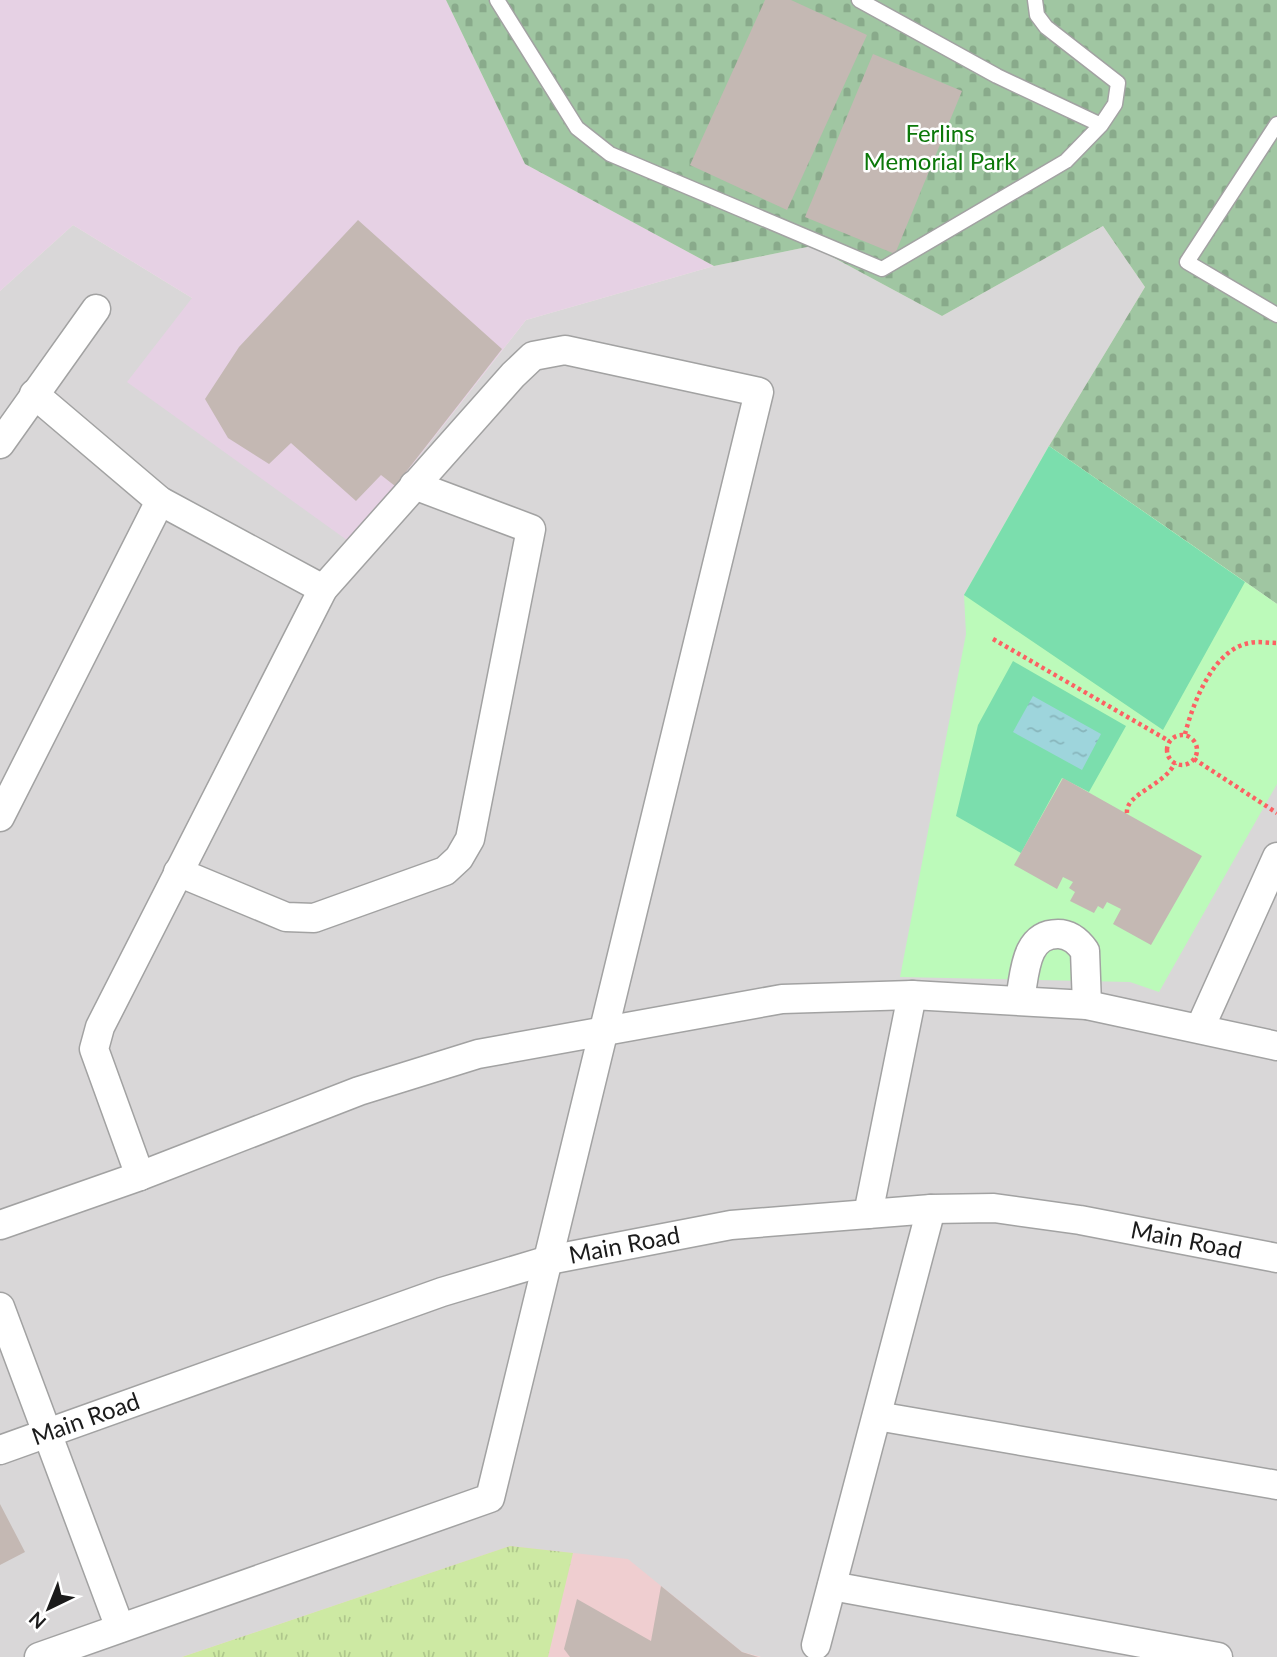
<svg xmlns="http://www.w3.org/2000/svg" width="1277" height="1657" font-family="Lato,sans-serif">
	<defs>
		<pattern id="grass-tufts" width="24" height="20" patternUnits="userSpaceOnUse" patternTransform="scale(1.75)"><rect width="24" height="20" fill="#cde9a3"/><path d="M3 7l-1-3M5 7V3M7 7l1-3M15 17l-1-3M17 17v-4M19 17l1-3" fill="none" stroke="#afc78c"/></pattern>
		<pattern id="cemetery-stones" width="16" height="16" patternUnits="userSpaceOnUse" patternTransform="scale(1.75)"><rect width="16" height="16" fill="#a0c6a2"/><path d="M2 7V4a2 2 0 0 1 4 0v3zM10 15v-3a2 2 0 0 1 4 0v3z" fill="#89aa8b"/></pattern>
		<pattern id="water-ripples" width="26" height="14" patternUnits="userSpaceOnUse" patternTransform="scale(1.75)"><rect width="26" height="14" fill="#9ed5dc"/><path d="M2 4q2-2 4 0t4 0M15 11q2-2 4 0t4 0" fill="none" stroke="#88b6bc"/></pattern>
	</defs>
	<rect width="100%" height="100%" fill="#ede7e0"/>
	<path fill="#d9d7d8" d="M73,225L192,298L351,543L526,320L714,266L812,246L942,316L1103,226L1145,287L1049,446L1277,604V1657H761L742,1652L511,1546L182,1657H0V291Z"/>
	<path fill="#efced0" d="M510,1546L628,1559L742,1652L761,1657H182Z"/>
	<path fill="#e6d1e4" d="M0,0H446L525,164L714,266L526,320L351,543L127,382L192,298L73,225L0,291Z"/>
	<path fill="url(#grass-tufts)" d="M510,1546L573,1553L548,1657H182Z"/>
	<path fill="url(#cemetery-stones)" d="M446,0H1277V604L1049,446L1145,287L1103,226L942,316L812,246L714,266L525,164Z"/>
	<path fill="#bcfaba" d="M1049,446L1277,604V784L1159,992L1130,982L900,977L966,634L964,595Z"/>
	<path fill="#7bdead" d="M1049,446L1245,582L1163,730L964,595Z
		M1013,661L1126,726L1089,792L1062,778L1021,853L956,816L978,725Z"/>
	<path fill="url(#water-ripples)" d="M1033,696L1101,734L1082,770L1013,732Z"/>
	<path fill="#c4b8b3" d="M765,0H791L867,35L787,210L690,165Z
		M873,54L962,91L895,254L805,217Z
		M358,220L502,349L395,486L381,475L356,501L291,443L269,464L228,438L205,399L239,347Z
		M1063,778L1202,856L1151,945L1113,924L1121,909L1107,902L1103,909L1098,906L1094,913L1070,901L1075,892L1069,888L1073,882L1063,877L1057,889L1014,865Z
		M0,1504L25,1552L0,1565Z
		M661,1586L742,1652L758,1657H570L564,1649L577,1599L651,1641Z"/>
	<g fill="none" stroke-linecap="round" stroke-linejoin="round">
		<defs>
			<path id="lane" d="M497,0L577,128L610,154L882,269L1066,161L1101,125L1115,104L1118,83L1046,27L1037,15L1035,0
				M859,0L997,76L1101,125
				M1277,124L1187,262L1277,315"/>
			<g id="street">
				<path d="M34,394L160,501L323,589"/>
				<path d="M0,444L96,309"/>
				<path d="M0,817L160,501"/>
				<path d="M178,872L286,917L314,918L445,871L459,858L470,839L531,529L414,485"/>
				<path d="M1020,999C1025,975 1024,934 1058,934C1070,934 1078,941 1085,951L1087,1005"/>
				<path d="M1200,1028L1277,857"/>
				<path d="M868,1214L912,995"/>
				<path d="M0,1225L140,1176L359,1091L478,1054L782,999L912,995L1087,1005L1277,1046"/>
				<path d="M0,1307L120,1628"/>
				<path d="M877,1416L1277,1485"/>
				<path id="s1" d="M0,1450L442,1292L549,1260L731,1225L931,1209L994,1208L1080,1220L1277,1258"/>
				<path d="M832,1586L1218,1657"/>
				<path d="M816,1645L931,1209"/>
				<path d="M39,1657L490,1498L759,392L565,350L533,356L513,375L323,589L100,1027L94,1049L140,1176"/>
			</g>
		</defs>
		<use href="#lane" stroke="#a2a2a2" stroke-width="17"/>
		<use href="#street" stroke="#a2a2a2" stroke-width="31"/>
		<path stroke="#fc6163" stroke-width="4.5" stroke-dasharray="3.5 3.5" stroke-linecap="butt" d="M993,639L1169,741
			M1185,734C1193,703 1213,650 1249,643C1258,641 1268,643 1277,643
			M1167 750a15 15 0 1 1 30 0a15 15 0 1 1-30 0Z
			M1194,759L1277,813
			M1127,813C1125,794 1164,786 1175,763"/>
		<use href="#lane" stroke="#fff" stroke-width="14"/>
		<use href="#street" stroke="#fff" stroke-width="28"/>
	</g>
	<g text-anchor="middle" stroke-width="5" stroke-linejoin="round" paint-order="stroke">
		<g font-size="24" fill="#0c7809" stroke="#fff">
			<text x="940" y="142">Ferlins<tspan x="940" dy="28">Memorial Park</tspan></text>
		</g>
		<g font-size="24" fill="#1b1b1b" stroke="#fff">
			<text dy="8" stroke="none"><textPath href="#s1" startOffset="1225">Main Road</textPath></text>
			<text dy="8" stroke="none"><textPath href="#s1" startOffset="658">Main Road</textPath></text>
			<text dy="8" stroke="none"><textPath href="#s1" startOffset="91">Main Road</textPath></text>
		</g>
	</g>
	<g transform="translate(49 1608) rotate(223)" stroke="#ffffff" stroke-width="5" paint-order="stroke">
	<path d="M0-5L12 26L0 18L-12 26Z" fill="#1b1b1b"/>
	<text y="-10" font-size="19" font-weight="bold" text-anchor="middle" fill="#1b1b1b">N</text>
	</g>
</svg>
